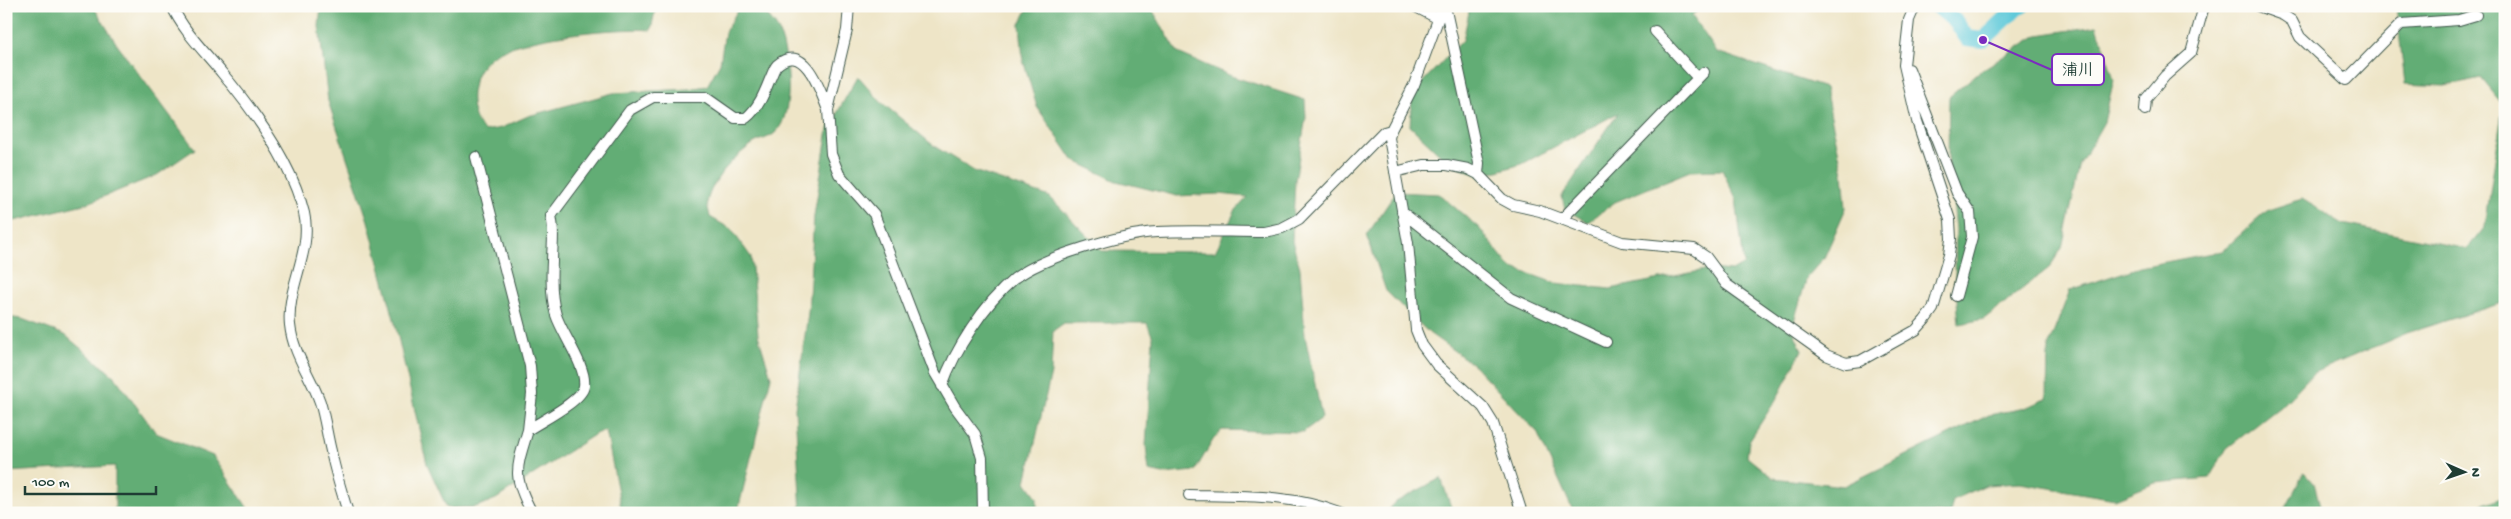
<svg xmlns="http://www.w3.org/2000/svg" width="2511" height="519" font-family="'Gochi Hand','Klee One',sans-serif">
	<rect width="100%" height="100%" fill="#fdfcf7"/>
	<filter id="ink" filterUnits="userSpaceOnUse"><feTurbulence type="fractalNoise" baseFrequency=".02" numOctaves="2"/><feDisplacementMap in="SourceGraphic" scale="10" xChannelSelector="R" yChannelSelector="G"/><feConvolveMatrix kernelMatrix="1 2 1 2 8 2 1 2 1" color-interpolation-filters="sRGB"/></filter>
	<filter id="wash" filterUnits="userSpaceOnUse"><feTurbulence type="fractalNoise" baseFrequency=".0096" numOctaves="4" result="noise"/><feDisplacementMap in="SourceGraphic" scale="20" xChannelSelector="R" yChannelSelector="G"/><feGaussianBlur stdDeviation="1.12" result="paint"/><feColorMatrix in="noise" values="0 0 0 0 0 0 0 0 0 0 0 0 0 0 0 0 0 1.4 0 .05"/><feComposite in="paint" operator="in"/></filter>
	<g filter="url(#wash)">
		<rect width="100%" height="100%" fill="#eee5c7"/>
		<path fill="#62ad75" stroke="#407554" d="M6,6H93L118,46L195,149L157,175L88,203L6,223Z
			M321,6H656L651,30C617,27 518,36 491,57C479,66 474,79 472,93C471,107 474,120 484,131L501,128L528,116L613,93L688,89L707,86L720,63L725,32L740,6L761,8C765,14 772,20 776,26C789,49 796,114 775,133C770,138 761,139 754,143C735,156 715,176 708,198C706,203 709,211 710,217L731,229L751,257L758,335L771,377L739,506L741,513H622L606,431L597,433L496,499L476,507L447,508L427,464L394,319L368,221L328,101L319,26Z
			M1029,6H1150L1178,53L1231,76L1305,100L1306,117L1295,181L1292,241L1300,268L1305,336L1322,418L1303,432L1222,430L1213,440L1195,471L1163,474L1149,471L1146,446L1153,338L1147,323H1064L1053,331L1051,373L1026,482L1037,497V513H801L795,409L808,313L814,216L828,129L858,76L881,102L934,146L974,171L1050,197L1102,251L1215,252L1235,211L1248,197L1219,194L1177,196L1116,181L1073,160L1037,107L1023,60L1020,24Z
			M1466,6H1702L1692,16L1717,52L1825,88L1843,173L1846,208L1824,258L1807,277L1792,328L1802,350L1777,398L1749,441L1747,457L1773,478L1844,486L1989,415L2025,408L2047,398L2048,347L2070,290L2140,267L2222,251L2268,210L2302,199L2343,224L2467,249L2485,227L2503,105L2481,78L2444,86L2405,84L2396,6H2505V302L2407,333L2313,373L2285,403L2227,448L2209,478L2155,483L2115,499L2020,483L1986,485L1953,500L1950,513H1662L1659,509L1653,513H1574L1537,432L1474,365L1429,333L1386,291L1367,235L1396,192L1439,194L1479,228L1510,267L1555,283L1610,289L1710,269L1732,271L1744,264L1736,199L1722,170L1690,171L1615,202L1588,222L1565,210L1562,196L1618,113L1522,164L1480,176L1448,162L1410,126L1412,93L1463,40L1469,12Z
			M2097,26L2114,79L2104,122L2080,164L2062,248L2049,268L1984,319L1959,324L1955,278L1956,229L1948,157L1949,97L1980,71L2038,35Z
			M6,317L22,319L65,335L115,377L156,433L213,456L251,513H115V466L6,472Z
			M2304,472L2314,483L2322,513H2283Z
			M1441,478L1453,513H1385L1396,502Z
			M2503,496H2505V513H2462Z"/>
		<g fill="none" stroke-linecap="round" stroke-linejoin="round">
			<path stroke="#5fc9d9" stroke-width="16" d="M1937,6L1956,22L1967,38L1983,40L2018,7L2022,6"/>
		</g>
	</g>
	<g filter="url(#ink)">
		<g fill="none" stroke-linecap="round" stroke-linejoin="round">
			<defs>
				<path id="street" d="M172,6C183,31 205,52 222,73C254,111 292,164 304,213C313,251 286,287 290,325C293,354 311,376 320,402C325,418 327,435 331,451C335,472 342,492 348,513
					M849,6L847,30L828,110L831,154L839,174L874,214L935,373L955,407L975,434L982,458L983,513
					M1414,6L1437,18
					M1443,6L1414,85L1391,130L1389,138L1408,243L1416,330L1422,345L1436,364L1483,407L1493,423L1522,513
					M1445,6L1479,163L1478,174
					M2258,6L2283,15L2292,21L2300,37L2346,80L2401,24L2459,20L2476,15
					M1655,31L1698,78
					M1909,69L1957,193L1970,212L1972,237L1956,296
					M2145,110L2146,99L2165,76L2191,53L2204,6
					M476,157L530,366L532,394L528,430
					M1395,172L1424,165H1447L1468,169L1478,174L1502,199L1513,205L1540,211L1622,242L1694,249L1706,257L1726,284L1826,355L1846,363L1860,361L1916,330L1925,320L1933,309L1949,255L1951,239L1950,220L1917,121L1904,65L1909,20L1915,6
					M1402,212L1511,298L1606,342
					M1562,219L1704,72
					M942,386C954,351 984,304 1014,279C1042,257 1121,234 1157,232C1193,230 1229,232 1264,232L1282,228L1299,219L1384,132L1391,130
					M1189,495C1239,496 1292,494 1340,513
					M532,513C512,475 516,470 528,430C541,421 582,401 584,386C587,367 562,334 556,315C551,298 551,279 552,262C552,246 555,231 551,216L630,110L653,97H705L735,118H746C759,107 764,94 770,79C772,75 774,68 777,65C805,40 821,93 828,110"/>
			</defs>
			<use href="#street" stroke="#3e564a" stroke-width="12"/>
			<use href="#street" stroke="#fff" stroke-width="10"/>
		</g>
	</g>
	<path fill="none" stroke="#7b2cbf" stroke-width="2" d="M1983 40L2052 70"/>
	<circle fill="#7b2cbf" stroke="#fdfcf7" stroke-width="2" cx="1983" cy="40" r="5"/>
	<rect fill="#fdfcf7" stroke="#7b2cbf" stroke-width="2" x="2052" y="54" width="52" height="31" rx="5"/>
	<g font-size="16" text-anchor="middle" font-weight="bold" fill="#1f3d34">
		<text x="2078" y="75">浦川</text>
	</g>
	<rect width="2511" height="519" fill="none" stroke="#fdfcf7" stroke-width="25"/>
	<g transform="translate(2464 472) rotate(92)" stroke="#fdfcf7" stroke-width="4" paint-order="stroke">
	<path d="M0-4L9 19L0 12L-9 19Z" fill="#1f3d34"/>
	<text y="-8" font-size="14" font-weight="bold" text-anchor="middle" fill="#1f3d34">N</text>
	</g>
	<path d="M25 486v8h131v-8" fill="none" stroke="#1f3d34" stroke-width="2.5"/>
	<text x="32" y="486" font-size="15" fill="#1f3d34" stroke="#fdfcf7" stroke-width="4" paint-order="stroke">100 m</text>
</svg>
